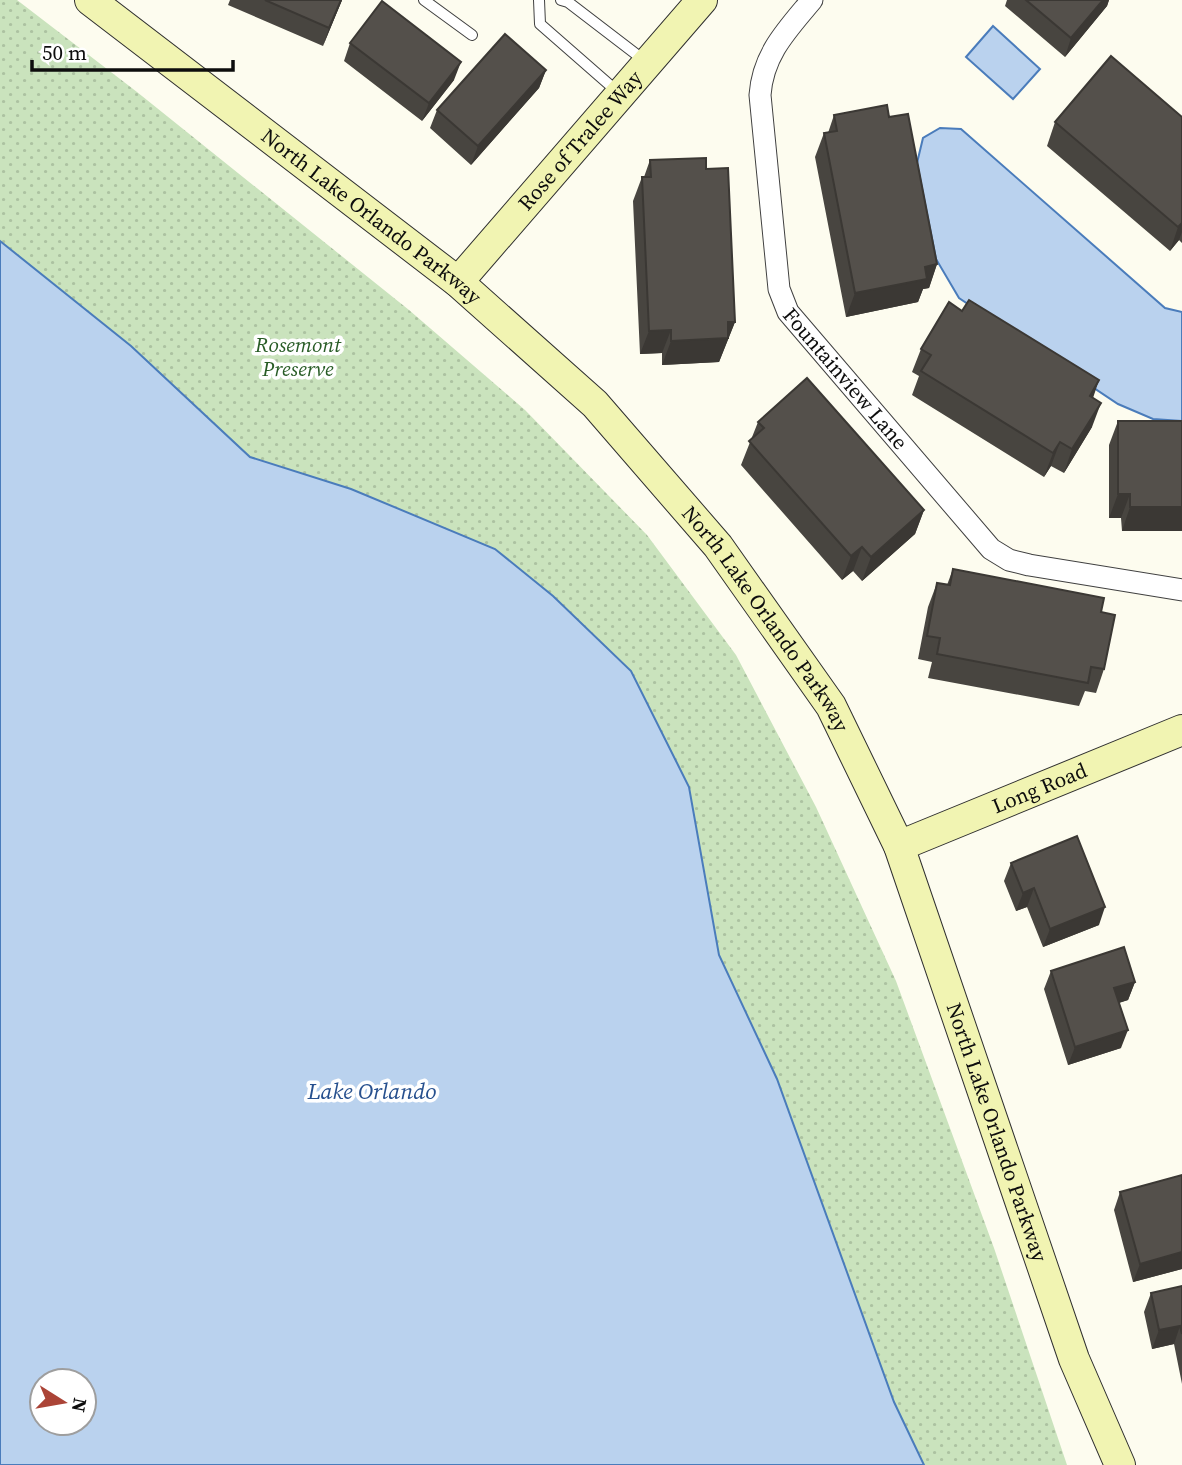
<svg xmlns="http://www.w3.org/2000/svg" width="1182" height="1465" font-family="'Source Serif 4',serif">
	<defs>
		<pattern id="grass-dots" width="8" height="8" patternUnits="userSpaceOnUse" patternTransform="scale(1.75)"><rect width="8" height="8" fill="#cae3bd"/><path d="M2 2h.1M6 6h.1" fill="none" stroke="#acc2a1" stroke-width="1.8" stroke-linecap="round"/></pattern>
	</defs>
	<rect width="100%" height="100%" fill="#fdfcef"/>
	<path fill="url(#grass-dots)" d="M0,0H17L137,92L409,310L525,410L647,535L736,655L816,807L896,981L994,1248L1067,1465H924L894,1402L777,1079L719,955L689,787L631,671L553,596L495,549L352,489L250,457L131,346L0,241Z"/>
	<path fill="#bad2ee" stroke="#4a7cbb" stroke-width="2" fill-rule="evenodd" d="M993,26L1040,69L1013,99L966,57Z
		M940,128L961,129L1165,308L1182,312V421L1153,419L1118,404L959,298L936,259L917,163L923,138Z
		M0,241L131,346L250,457L351,489L495,549L553,596L631,671L689,787L719,955L777,1079L894,1402L924,1465H0ZM42,1381H84V1423H42Z"/>
	<g fill="none" stroke-linecap="round" stroke-linejoin="round">
		<defs>
			<path id="lane" d="M424,0L472,35
				M539,0L540,24L620,94
				M561,0L568,2L645,61"/>
			<g id="street">
				<path id="s1" d="M812,0C787,30 763,54 760,95L779,289L788,312L991,549L1009,560L1029,565L1182,590"/>
			</g>
			<g id="secondary">
				<path id="s2" d="M90,0L458,282L595,404L718,546L831,706L899,846L1074,1359L1120,1465"/>
				<path id="s3" d="M458,282L702,0"/>
				<path id="s4" d="M899,846L1182,730"/>
			</g>
		</defs>
		<use href="#lane" stroke="#404040" stroke-width="12"/>
		<use href="#street" stroke="#404040" stroke-width="23"/>
		<use href="#secondary" stroke="#2f2f2f" stroke-width="32"/>
		<use href="#lane" stroke="#fff" stroke-width="10"/>
		<use href="#street" stroke="#fff" stroke-width="21"/>
		<use href="#secondary" stroke="#f1f4b2" stroke-width="30"/>
	</g>
	<path fill="#484540" d="M230,0H342L323,46L228,5Z
		M1007,0H1109L1107,6L1065,57L1005,6Z
		M350,43L454,80L422,121L344,61Z
		M546,70L539,88L471,165L430,128L437,110Z
		M834,115L889,117L937,264L929,288L923,289L918,302L846,317L815,157L824,133H828Z
		M1182,117V243L1179,240L1170,251L1047,146L1055,122Z
		M650,160L706,169L735,322L719,362L662,365V353L640,354L633,201L642,177H644Z
		M921,349L1093,398L1092,427L1064,473L1051,466L1044,477L912,395L919,376L912,372Z
		M1118,421H1182V531H1122L1121,518H1109V445Z
		M758,422L924,510L915,534L862,581L853,571L842,580L741,465Z
		M953,569L1101,612L1104,669L1096,693L1085,691L1079,706L928,678L932,662L918,659L928,607L937,583L947,585Z
		M1011,863L1099,925L1043,947L1027,907L1016,911L1004,881Z
		M1051,971L1135,982L1128,1000L1119,1003L1121,1048L1068,1065L1044,989Z
		M1182,1175V1269L1133,1282L1114,1210L1120,1192Z
		M1182,1286V1384L1174,1344L1152,1349L1144,1312L1151,1293Z"/>
	<path fill="#3b3834" d="M341,0H342L323,46L329,28Z
		M1103,0H1109L1107,6L1065,57L1071,38Z
		M461,62L454,80L422,121L429,103Z
		M546,70L539,88L471,165L478,146Z
		M1182,223V232L1179,240L1170,251L1178,227Z
		M937,264L929,288L923,289L918,302L846,317L855,293L925,267Z
		M728,322H735L719,362L662,365L671,341Z
		M671,330L662,353L640,354L649,331Z
		M1099,380L1091,404L1090,396Z
		M1101,403L1092,427L1064,473L1072,449Z
		M1060,442L1051,466L1044,477L1053,453Z
		M1118,494H1130L1121,518H1109Z
		M1130,507H1182V531H1122Z
		M924,510L915,534L862,581L871,557Z
		M862,547L853,571L842,580L851,556Z
		M1034,888L1027,907L1016,911L1023,893Z
		M1105,907L1099,925L1043,947L1050,929Z
		M1135,982L1128,1000L1108,1006L1114,988Z
		M1128,1030L1121,1048L1068,1065L1075,1047Z
		M1182,1252V1269L1133,1282L1140,1264Z
		M1180,1326L1174,1344L1152,1349L1159,1330Z"/>
	<path fill="#54504b" stroke="#3b3834" stroke-width="2" d="M265,0H341L329,28Z
		M1026,0H1103L1071,38Z
		M382,1L461,62L429,103L350,43Z
		M505,34L546,70L478,146L437,110Z
		M1111,56L1182,117V223L1178,227L1055,122Z
		M887,105L889,117L908,114L937,264L925,267L927,279L855,293L824,133L837,131L834,115Z
		M706,158V169L728,168L735,322H728V338L671,341V330L649,331L642,177H651L650,160Z
		M969,300L1099,380L1090,396L1101,403L1072,449L1060,442L1053,453L921,371L931,355L921,349L949,302L962,311Z
		M807,378L924,510L871,557L862,547L851,556L749,441L764,428L758,422Z
		M1118,421H1182V507H1130V494H1118Z
		M953,569L1104,598L1101,612L1115,615L1104,669L1091,667L1088,683L937,654L940,638L927,636L937,583L950,585Z
		M1077,836L1105,907L1050,929L1034,888L1023,893L1011,863Z
		M1124,947L1135,982L1114,988L1128,1030L1075,1047L1051,971Z
		M1182,1175V1252L1140,1264L1120,1192Z
		M1182,1286V1334L1180,1326L1159,1330L1151,1293Z"/>
	<g text-anchor="middle" stroke-width="7" stroke-linejoin="round" paint-order="stroke">
		<g font-size="21" fill="#0d0d0d" stroke="#fff">
			<text dy="7" stroke="none"><textPath href="#s3" startOffset="187">Rose of Tralee Way</textPath></text>
			<text dy="7" stroke="none"><textPath href="#s2" startOffset="355">North Lake Orlando Parkway</textPath></text>
			<text dy="7" stroke="none"><textPath href="#s1" startOffset="418">Fountainview Lane</textPath></text>
			<text dy="7" stroke="none"><textPath href="#s2" startOffset="922">North Lake Orlando Parkway</textPath></text>
			<text dy="7" stroke="none"><textPath href="#s4" startOffset="152">Long Road</textPath></text>
			<text dy="7" stroke="none"><textPath href="#s2" startOffset="1489">North Lake Orlando Parkway</textPath></text>
		</g>
		<g font-size="21" font-style="italic" fill="#285c26" stroke="#fff">
			<text x="298" y="352">Rosemont<tspan x="298" dy="24">Preserve</tspan></text>
		</g>
		<g font-size="23" font-style="italic" fill="#27508e" stroke="#fff">
			<text x="372" y="1099">Lake Orlando</text>
		</g>
	</g>
	<g transform="translate(63 1402) rotate(101)"><circle r="33" fill="#ffffff" stroke="#9e9e9e" stroke-width="2"/>
	<path d="M0-5L12 26L0 18L-12 26Z" fill="#ab4437"/>
	<text y="-10" font-size="19" font-weight="bold" text-anchor="middle" fill="#0d0d0d">N</text>
	</g>
	<path d="M32 60v10h201v-10" fill="none" stroke="#0d0d0d" stroke-width="3.5"/>
	<text x="42" y="60" font-size="21" fill="#0d0d0d" stroke="#ffffff" stroke-width="5" paint-order="stroke">50 m</text>
</svg>
